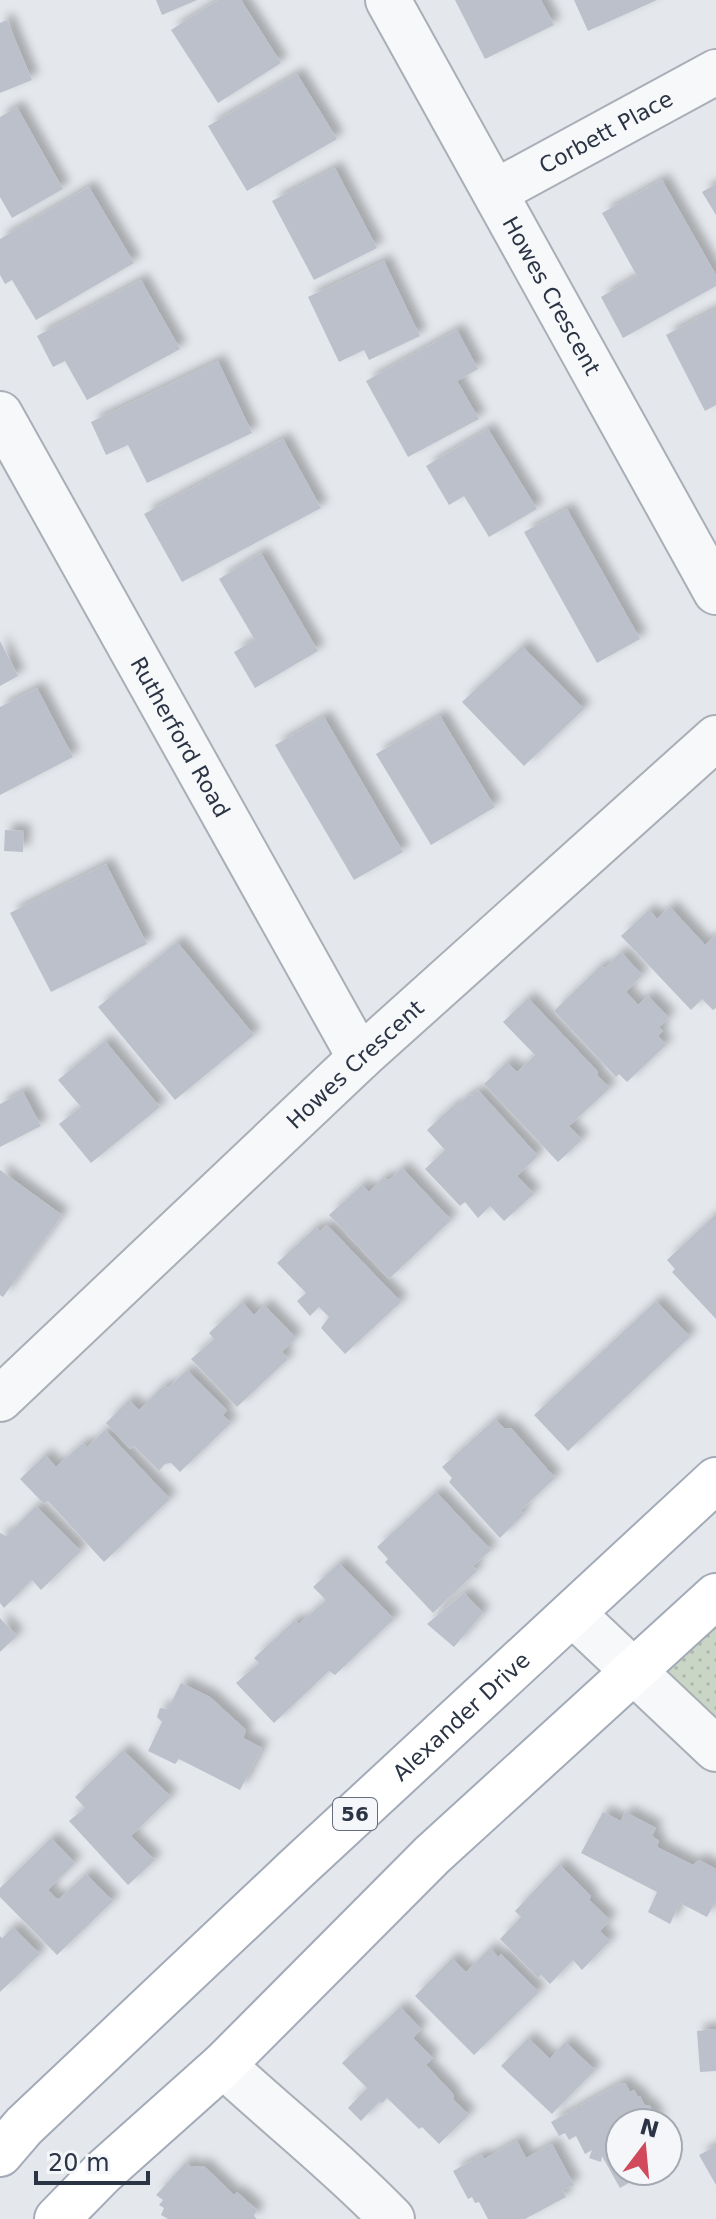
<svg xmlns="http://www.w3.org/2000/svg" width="716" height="2219" font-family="'DejaVu Sans',sans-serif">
	<defs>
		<pattern id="grass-dots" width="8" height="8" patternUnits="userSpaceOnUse" patternTransform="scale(2)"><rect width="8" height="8" fill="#c9d6c5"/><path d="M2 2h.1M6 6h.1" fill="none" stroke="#adb8ab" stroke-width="1.8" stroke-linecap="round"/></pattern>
		<filter id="shadow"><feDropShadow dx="7" dy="-7" stdDeviation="4" flood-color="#0004"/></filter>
	</defs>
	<rect width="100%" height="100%" fill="#e4e7ec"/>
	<path fill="url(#grass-dots)" d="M716,1596V1749L634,1670Z"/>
	<path fill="#bbc0ca" filter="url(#shadow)" d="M156,0H197L162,15Z
		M218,0H241L281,63L218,103L171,30Z
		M455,0H541L554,25L485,59Z
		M574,0H657L588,31Z
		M7,20L32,80L0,93V23Z
		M297,74L337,139L247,191L208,126Z
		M17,107L63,189L12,218L0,197V117Z
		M335,168L377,248L314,280L272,201Z
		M662,180L716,275V286L623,338L601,297L637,276L602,213Z
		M716,184V215L702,192Z
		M89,187L134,263L36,320L12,280L5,284L0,275V239Z
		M384,261L420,336L369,360L364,350L339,362L308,297Z
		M141,280L180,349L87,400L65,361L53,367L37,336Z
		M716,309V405L705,411L666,335Z
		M457,330L478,369L457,381L479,419L408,457L366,381Z
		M218,361L252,433L147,483L128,445L106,455L91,422Z
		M488,429L537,509L489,537L464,496L449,505L426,466Z
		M283,439L321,508L182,582L144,514Z
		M567,509L640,639L597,663L524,532Z
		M261,553L318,651L255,688L234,652L255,640L219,579Z
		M0,641L18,676L0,686Z
		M522,646L584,709L524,766L462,702Z
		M37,688L73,757L0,795V707Z
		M440,716L495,807L431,845L376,754Z
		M324,717L403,852L354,880L275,745Z
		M5,830L24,831L23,852L4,851Z
		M106,864L147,944L51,992L10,913Z
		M670,907L705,945L716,935V1008L713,1010L702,999L691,1010L621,936L649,910L657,919Z
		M177,942L254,1035L175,1100L98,1007Z
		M621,952L642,975L626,992L638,1005L648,996L669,1018L659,1027L663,1031L658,1036L666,1045L627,1082L619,1074L616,1077L554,1011L600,966L605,968Z
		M528,998L598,1072L597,1075L610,1088L569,1126L582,1140L558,1162L484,1084L507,1062L517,1072L535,1055L503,1022Z
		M105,1041L160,1107L91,1163L59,1124L81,1107L58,1080Z
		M478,1090L538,1156L517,1176L534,1194L504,1221L490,1206L478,1218L465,1202L460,1206L425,1169L445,1150L427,1130L454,1105L455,1108L469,1095L472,1096Z
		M23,1092L41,1126L0,1147V1104Z
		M402,1168L451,1220L389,1279L329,1215L362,1185L369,1192L383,1178L389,1180Z
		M0,1170L62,1215L3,1297L0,1295Z
		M716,1214V1319L672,1272L675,1269L667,1260Z
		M327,1225L401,1302L345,1354L321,1328L329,1317L319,1307L310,1316L297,1301L306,1293L277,1263L316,1227L320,1231Z
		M656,1301L690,1337L568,1451L534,1415Z
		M242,1302L254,1315L264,1305L296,1338L282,1352L288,1359L237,1407L191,1359L214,1339L209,1333Z
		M187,1370L227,1410L223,1415L231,1423L180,1472L171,1463L165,1464L159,1471L134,1446L130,1449L106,1423L129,1400L139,1410L163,1386L168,1388Z
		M495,1419L505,1429L511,1428L555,1478L520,1511L524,1514L500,1538L449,1482L452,1478L442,1467Z
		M105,1430L170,1499L104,1562L48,1501L44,1504L20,1479L45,1455L56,1467L83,1443L87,1447Z
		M436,1492L491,1550L473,1566L477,1571L433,1613L385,1562L388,1559L377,1547Z
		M36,1506L81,1551L41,1590L32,1580L4,1608L0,1603V1533L6,1536Z
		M339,1563L394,1619L335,1675L329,1671L274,1723L236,1683L259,1663L254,1658L295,1620L299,1624L326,1600L313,1587Z
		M464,1593L483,1613L454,1647L427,1624Z
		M0,1618L17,1636L0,1652Z
		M181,1683L210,1697L246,1730L243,1738L262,1748L240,1790L179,1759L175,1764L148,1751L162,1722L157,1717L160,1708L168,1709Z
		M123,1750L171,1797L131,1836L155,1860L128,1885L69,1821L85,1808L75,1797Z
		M603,1812L621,1821L625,1812L656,1828L652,1836L659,1841L657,1846L659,1848L693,1865L699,1860L716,1869V1901L707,1917L680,1903L670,1924L648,1912L657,1892L581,1853Z
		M51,1838L75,1863L48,1890L56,1898L59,1899L86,1874L113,1901L57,1955L0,1897V1888Z
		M559,1864L591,1896L589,1900L610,1920L600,1931L610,1941L582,1970L573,1960L550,1984L541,1975L538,1978L500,1939L521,1917L515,1911Z
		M13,1927L40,1954L0,1992V1936L2,1938Z
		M490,1948L498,1957L501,1954L539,1992L474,2055L415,1996L452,1958L466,1972Z
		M400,2007L421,2029L413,2038L433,2058L426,2065L454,2095L453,2099L469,2115L439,2144L422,2127L419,2129L387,2098L382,2103L379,2102L361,2121L348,2108L367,2088L342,2063Z
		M716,2029V2071L700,2072L697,2031Z
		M528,2038L550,2059L565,2042L595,2070L552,2114L501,2066Z
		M621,2083L626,2084L630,2092L634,2090L638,2097L640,2096L645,2106L649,2105L660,2123H620V2171H650L620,2188L602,2156L601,2162L589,2158L592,2150L585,2154L576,2136L569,2140L565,2133L559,2136L551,2122Z
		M517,2141L526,2158L552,2144L574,2185L563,2190L566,2197L525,2219H488L479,2202L475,2203L472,2197L468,2199L453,2171L482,2155L484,2159Z
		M716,2146V2185L699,2155Z
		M186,2162L191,2167L204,2166L234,2195L237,2192L257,2210L254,2216L257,2219H168L161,2215L164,2208L159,2205L163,2200L156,2195Z"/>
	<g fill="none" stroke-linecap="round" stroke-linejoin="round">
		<defs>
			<g id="minor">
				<path id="s1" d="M388,0L716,592"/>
				<path id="s2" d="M495,192L716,72"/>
				<path id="s3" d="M0,414L360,1058"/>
				<path id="s4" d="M0,1399L360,1058L716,738"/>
				<path d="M573,1614L716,1749"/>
				<path d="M223,2065C279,2117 339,2164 392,2219"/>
			</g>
			<g id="primary">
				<path id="s5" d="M0,2154L24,2126L296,1869L716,1480"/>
				<path d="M57,2219L102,2173L223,2065L432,1855L716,1596"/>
			</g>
		</defs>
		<use href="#minor" stroke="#a9aeb7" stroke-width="48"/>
		<use href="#primary" stroke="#a3abb8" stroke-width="48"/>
		<use href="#minor" stroke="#f7f8fa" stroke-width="44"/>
		<use href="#primary" stroke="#fff" stroke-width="44"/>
	</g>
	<g text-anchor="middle" stroke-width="7" stroke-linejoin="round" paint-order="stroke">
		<rect fill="#f4f6f9" stroke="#676e7b" stroke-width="2" x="333" y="1798" width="44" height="32" rx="6"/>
		<g font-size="20" font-weight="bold" fill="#2b3445">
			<text x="355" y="1821">56</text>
		</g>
		<g font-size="22" fill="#2b3445" stroke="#f4f6f9">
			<text dy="8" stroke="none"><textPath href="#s2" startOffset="126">Corbett Place</textPath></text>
			<text dy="8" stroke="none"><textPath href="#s1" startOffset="338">Howes Crescent</textPath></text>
			<text dy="8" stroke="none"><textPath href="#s3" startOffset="370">Rutherford Road</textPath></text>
			<text dy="8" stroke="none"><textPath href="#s4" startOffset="488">Howes Crescent</textPath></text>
			<text dy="8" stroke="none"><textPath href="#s5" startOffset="636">Alexander Drive</textPath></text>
		</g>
	</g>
	<g transform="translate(644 2147) rotate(16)"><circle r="38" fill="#f4f6f9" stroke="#a4a8b1" stroke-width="2"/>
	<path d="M0-6L14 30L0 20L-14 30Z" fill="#d1495b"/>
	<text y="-12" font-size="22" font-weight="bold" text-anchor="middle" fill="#2b3445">N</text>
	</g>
	<path d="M36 2171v12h112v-12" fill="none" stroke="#2b3445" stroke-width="4"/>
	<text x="48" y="2171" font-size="24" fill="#2b3445" stroke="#f4f6f9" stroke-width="6" paint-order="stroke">20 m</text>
</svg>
